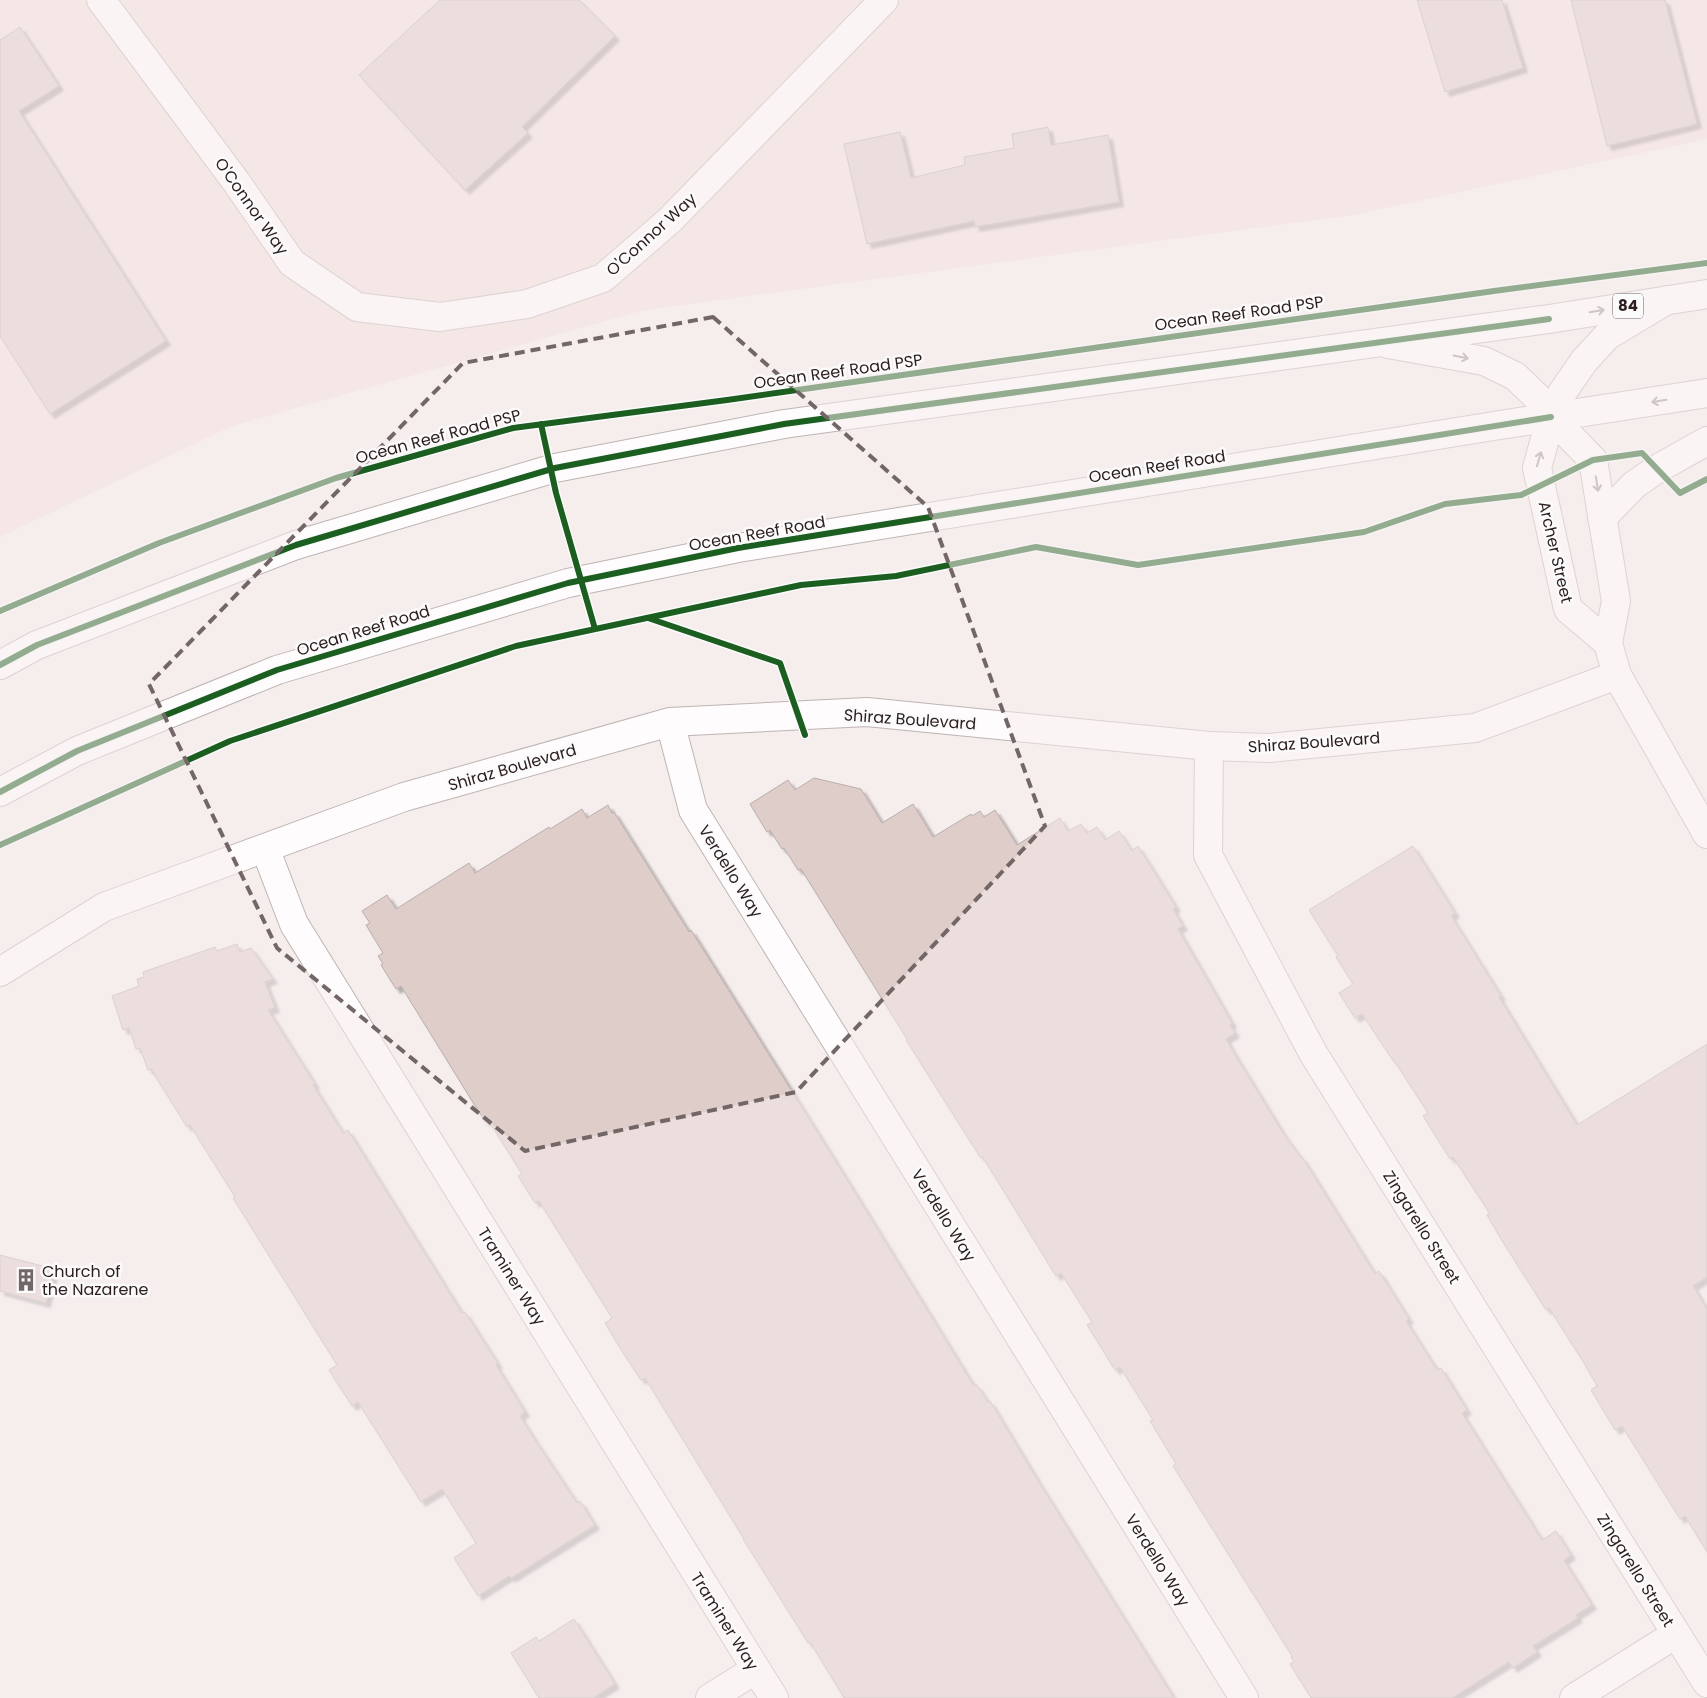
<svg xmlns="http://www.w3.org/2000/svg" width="1707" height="1698" font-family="Poppins,sans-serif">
	<defs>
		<filter id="shadow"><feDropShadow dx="4.5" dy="4.5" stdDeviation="1" flood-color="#0004"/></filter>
	</defs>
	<rect width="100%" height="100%" fill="#f6eded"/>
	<path fill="#f5e0e0" d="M0,0H1707V139L1353,215L645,310L232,426L0,537Z"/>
	<path fill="#decdc9" stroke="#baafad" filter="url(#shadow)" d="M440,0H579L615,36L522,127L528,133L465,190L359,75Z
		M1417,0H1502L1523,68L1445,92Z
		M1571,0H1665L1697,124L1607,146Z
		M20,27L59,86L19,111L166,341L50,414L0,336V40Z
		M1048,127L1051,145L1108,135L1119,202L975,227L974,221L867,244L844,144L900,132L911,178L965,165L964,157L1014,148L1012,134Z
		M814,778L861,789L882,823L913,804L933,837L971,814L972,816L980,811L984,817L995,810L1017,845L1060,818L1068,831L1081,824L1087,833L1097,827L1105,840L1119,831L1132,851L1138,846L1176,907L1173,909L1183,926L1178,929L1232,1023L1230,1025L1235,1033L1226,1039L1237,1058L1283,1133L1301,1158L1302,1157L1375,1274L1379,1271L1409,1319L1406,1321L1437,1370L1441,1368L1467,1410L1462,1413L1542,1540L1556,1531L1571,1555L1564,1560L1592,1605L1576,1615L1578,1618L1533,1646L1537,1652L1513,1668L1509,1662L1452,1698H1311L1290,1664L1294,1662L1291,1657L1292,1656L1173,1466L1176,1464L1150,1421L1153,1420L1120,1367L1115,1370L1087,1325L1092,1322L1061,1273L1056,1276L982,1156L980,1157L925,1070L906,1040L907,1039L801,869L798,870L784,848L782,849L770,830L767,832L750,804L788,780L795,790Z
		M608,805L612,813L614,812L689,932L691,930L838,1165L974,1386L977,1385L988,1402L990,1401L1040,1484L1174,1698H844L810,1642L808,1643L743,1539H744L645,1378L641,1380L622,1351L605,1323L612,1318L539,1201L535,1203L518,1176L522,1174L488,1120L485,1122L401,986L396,989L381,965L383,964L378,956L383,953L366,925L370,923L362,911L387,895L396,909L469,863L475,873L549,827L550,829L582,809L587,818Z
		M1413,846L1455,913L1451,916L1501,996L1499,997L1577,1125L1707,1044V1277L1693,1286L1707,1309V1552L1685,1516L1680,1519L1622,1426L1615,1430L1591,1390L1597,1386L1584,1363L1549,1308L1546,1310L1501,1239L1487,1215L1490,1214L1453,1157L1450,1159L1423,1116L1428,1113L1395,1062H1394L1362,1014L1355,1018L1339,993L1353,984L1336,957L1338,956L1309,910Z
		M237,944L240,952L251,948L273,979L265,982L275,1008L268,1010L315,1084L313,1085L343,1133L348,1130L462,1313L465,1312L498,1364L496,1365L525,1412L520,1416L535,1440L577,1503L580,1501L595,1525L511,1578L509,1576L478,1596L454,1558L476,1543L442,1489L421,1502L358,1402L352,1406L329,1370L337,1365L233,1198L235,1197L190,1125L187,1127L155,1076L152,1069L148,1070L140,1048L136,1049L129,1028L123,1030L112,996L139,986L137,979L144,977L143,972L215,947L217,951Z
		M0,1255L54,1269L46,1303L0,1291Z
		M574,1619L615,1684L593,1698H539L511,1653L536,1637L539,1641Z"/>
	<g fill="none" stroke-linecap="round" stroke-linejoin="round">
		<defs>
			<path id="minor" d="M101,0L237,183L292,263L357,307L440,317L527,304L603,278L670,220L884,0
				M1388,344L1484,361L1515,376L1538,398L1551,417L1593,460L1616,601L1608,643L1617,675L1707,834
				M1608,643L1568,609L1537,468L1551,417L1562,393L1584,361L1607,336L1667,300
				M670,722L693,810L1244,1698
				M1209,746L1208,855L1313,1053L1707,1683
				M265,848L294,924L774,1698
				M0,972L104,907L404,797L670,722L867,712L1209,746L1269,748L1475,728L1617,675
				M710,1698L755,1670
				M1574,1698L1676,1634"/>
			<path id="major" d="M1602,518L1634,485L1657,469L1707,441
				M0,665L37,645L296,545L555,468L784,424L1549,319L1707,294
				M0,792L77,751L277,670L568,583L738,548L1500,425L1707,393"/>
		</defs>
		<use href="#minor" stroke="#bfb4b4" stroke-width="30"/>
		<use href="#major" stroke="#bfb4b4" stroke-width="30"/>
		<use href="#minor" stroke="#fefcfc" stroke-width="28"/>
		<use href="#major" stroke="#fefcfc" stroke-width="28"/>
		<defs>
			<path id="cycleway" d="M541,424L556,493L595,629
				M0,611L159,543L336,478L513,428L727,400L1494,291L1707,263
				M648,618L780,663L805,735
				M0,665L37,645L296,545L555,468L784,424L1549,319
				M0,792L77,751L277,670L568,583L738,548L1551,417
				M0,845L230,741L516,646L801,585L896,576L1036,547L1138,565L1364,532L1445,504L1521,495L1593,460L1642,453L1680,493L1707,479"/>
		</defs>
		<use href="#cycleway" stroke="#fbfbfb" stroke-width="9"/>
		<use href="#cycleway" stroke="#1b5e20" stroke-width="6"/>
	</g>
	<defs><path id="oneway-shaft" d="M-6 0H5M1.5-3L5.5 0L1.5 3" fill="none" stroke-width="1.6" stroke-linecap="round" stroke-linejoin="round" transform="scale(1.25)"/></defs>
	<g stroke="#a09898">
		<use href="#oneway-shaft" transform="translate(1597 311) rotate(-10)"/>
		<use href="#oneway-shaft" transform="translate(1461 357) rotate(11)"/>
		<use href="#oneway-shaft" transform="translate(1659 401) rotate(171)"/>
		<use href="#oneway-shaft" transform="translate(1539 459) rotate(-74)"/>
		<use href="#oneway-shaft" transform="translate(1597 484) rotate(81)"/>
	</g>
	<path d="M0 0H1707V1698H0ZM713,317L928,507L1045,826L796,1092L525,1151L277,948L149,684L463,363Z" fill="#f6eded" fill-opacity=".55" fill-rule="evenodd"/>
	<path fill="none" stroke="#736666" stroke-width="4" stroke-dasharray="10 6" stroke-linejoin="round" d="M713,317L928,507L1045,826L796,1092L525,1151L277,948L149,684L463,363Z"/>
	<defs>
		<symbol id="building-bare" viewBox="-9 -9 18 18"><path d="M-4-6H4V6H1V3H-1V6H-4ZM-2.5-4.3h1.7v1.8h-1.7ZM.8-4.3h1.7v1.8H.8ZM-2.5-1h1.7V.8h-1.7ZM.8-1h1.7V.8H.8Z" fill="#736666" stroke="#fbfbfb" stroke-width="2.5" paint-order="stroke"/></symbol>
	</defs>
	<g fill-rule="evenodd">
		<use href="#building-bare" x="10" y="1264" width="32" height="32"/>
	</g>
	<g text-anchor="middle" stroke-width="5" stroke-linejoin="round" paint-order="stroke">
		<rect fill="#fbfbfb" stroke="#6a6060" stroke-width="1" x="1613" y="293.5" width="30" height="25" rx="4"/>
		<g font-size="15" font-weight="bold" fill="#2c1d1e">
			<text x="1628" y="311">84</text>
		</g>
		<g font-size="16" fill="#2c1d1e" stroke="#fbfbfb">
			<text transform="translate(252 206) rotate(55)" y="6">O'Connor Way</text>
			<text transform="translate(651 234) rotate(-42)" y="6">O'Connor Way</text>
			<text transform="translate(1239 313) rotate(-8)" y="6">Ocean Reef Road PSP</text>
			<text transform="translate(838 371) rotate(-8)" y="6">Ocean Reef Road PSP</text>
			<text transform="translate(438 436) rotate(-15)" y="6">Ocean Reef Road PSP</text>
			<text transform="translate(1157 466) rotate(-9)" y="6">Ocean Reef Road</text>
			<text transform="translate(757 533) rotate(-10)" y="6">Ocean Reef Road</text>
			<text transform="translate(1556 552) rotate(77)" y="6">Archer Street</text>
			<text transform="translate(363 630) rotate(-17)" y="6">Ocean Reef Road</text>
			<text transform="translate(910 719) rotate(4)" y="6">Shiraz Boulevard</text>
			<text transform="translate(1314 742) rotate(-4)" y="6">Shiraz Boulevard</text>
			<text transform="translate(512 767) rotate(-16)" y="6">Shiraz Boulevard</text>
			<text transform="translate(731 871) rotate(58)" y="6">Verdello Way</text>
			<text transform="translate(944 1215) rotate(58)" y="6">Verdello Way</text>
			<text transform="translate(1422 1227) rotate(58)" y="6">Zingarello Street</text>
			<text transform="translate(512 1276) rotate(58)" y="6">Traminer Way</text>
			<text transform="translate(1158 1560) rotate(58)" y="6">Verdello Way</text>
			<text transform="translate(1636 1570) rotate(58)" y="6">Zingarello Street</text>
			<text transform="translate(725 1621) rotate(58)" y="6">Traminer Way</text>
		</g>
		<g font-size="16" fill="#2c1d1e" stroke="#fbfbfb" text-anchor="start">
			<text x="42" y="1277">Church of<tspan x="42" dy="18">the Nazarene</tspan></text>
		</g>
	</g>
</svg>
